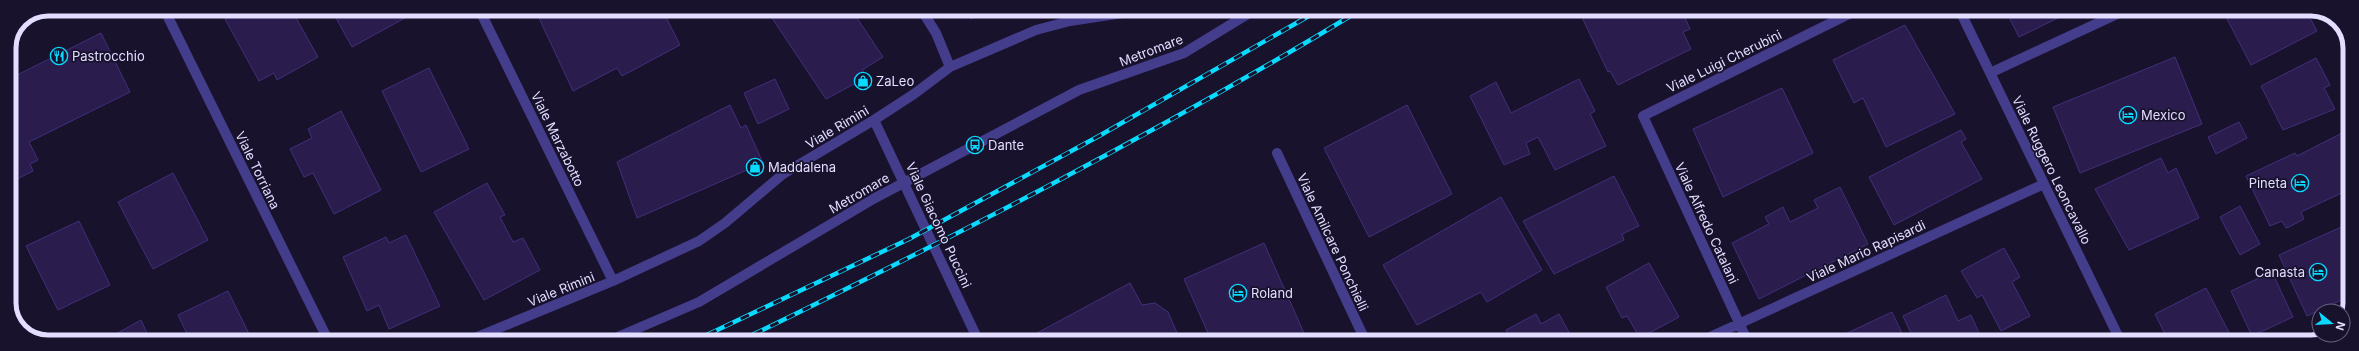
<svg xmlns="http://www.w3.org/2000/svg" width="2359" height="351" font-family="Inter,sans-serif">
	<rect width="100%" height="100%" fill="#18122d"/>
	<path fill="#2a1d4e" stroke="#422f7a" d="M244,9H291L318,57L277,80L274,73L259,81L225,19Z
		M331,9H412L414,13L352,47Z
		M550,9H662L680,45L622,76L617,68L573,91L538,16Z
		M766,9H851L883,57L862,70L867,77L826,99Z
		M964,9H987L971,19Z
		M1578,9H1681L1690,29L1683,32L1691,49L1618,85L1610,71L1608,72Z
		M2005,9H2058L2062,16L2019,37Z
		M2241,9H2305L2317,31L2251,65L2226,17Z
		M1905,25L1955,114L1886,147L1863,98L1854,103L1833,60Z
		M101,33L130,92L29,142L38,160L30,164L33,171L9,183V79Z
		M2175,57L2202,124L2080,173L2053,107Z
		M2316,58L2330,85L2324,88L2335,109L2283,130L2261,86Z
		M429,68L469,149L421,172L382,91Z
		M775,79L789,109L758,124L744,93Z
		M1579,79L1595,111L1590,114L1606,146L1555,170L1538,137L1526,143L1530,154L1504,165L1470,96L1496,82L1511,113Z
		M1782,88L1813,153L1723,197L1693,129Z
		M730,105L741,128L746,125L763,163L637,218L617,162Z
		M1407,105L1452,194L1369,237L1324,148Z
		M341,111L381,190L334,214L313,173L304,177L290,149L312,138L308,129Z
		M2239,122L2247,138L2216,154L2208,137Z
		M1961,130L1966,139L1961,142L1982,179L1894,225L1869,177Z
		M2348,130L2350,189L2301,212L2304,219L2289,227L2286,228L2282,221L2270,226L2246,176L2295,153L2297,156Z
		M2161,158L2168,173L2176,168L2199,218L2129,250L2095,189Z
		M173,173L208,240L153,269L118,202Z
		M1614,176L1639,226L1622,234L1624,240L1554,274L1523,221Z
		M487,183L505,215L500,217L513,242L523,238L540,270L484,300L434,212Z
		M1840,187L1868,244L1759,299L1732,243L1769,224L1765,217L1783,207L1790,222L1818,208L1814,200Z
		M1501,197L1542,270L1487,302L1481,292L1417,325L1383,265Z
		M2240,206L2260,244L2240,255L2220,217Z
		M79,221L110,285L58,310L26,246Z
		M2350,223V296L2307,316L2279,255Z
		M406,235L440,306L389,329L379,305L367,311L343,257L386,237L389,243Z
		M1264,243L1308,342H1212L1184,279Z
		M2004,248L2020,277L2012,282L2030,316L2001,331L1982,295L1977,298L1961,271Z
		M1649,263L1679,317L1640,338L1627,316L1622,318L1606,287Z
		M2272,272L2293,317L2252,336L2231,291Z
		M1130,283L1142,305L1155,303L1168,312L1181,342H1039L1037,333Z
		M2206,288L2234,342H2180L2177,337L2168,340L2155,314Z
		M228,291L253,342H191L178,315Z
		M1946,295L1958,321L1971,315L1983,342H1915L1903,316Z
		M1892,312L1906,342H1828Z
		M1536,314L1541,324L1559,314L1571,336L1575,334L1579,342H1510L1506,330Z
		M141,320L151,342H108L107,339Z"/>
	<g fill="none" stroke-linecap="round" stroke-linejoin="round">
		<path stroke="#443d8b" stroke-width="10" d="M164,9L329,342
			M479,9L613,281
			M921,9L936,33L950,67
			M1959,9L2121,342
			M1990,73L2128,9
			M874,120L979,342
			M1277,153L1366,342
			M945,161L1079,90L1184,53L1256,9
			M465,342L613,281L699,241L725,223L783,174L874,120L914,94L950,67L1036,30L1070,21L1149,9
			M606,342L699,302L875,198
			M1699,342L2044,184
			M1748,342L1643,116L1859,9"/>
		<defs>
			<path id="rail" d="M692,342L909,239L1099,136L1321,9
				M738,342C950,239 1160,132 1362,9"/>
		</defs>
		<use href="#rail" stroke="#09daff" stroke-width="4.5"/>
		<use href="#rail" stroke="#18122d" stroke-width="3" stroke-dasharray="9" stroke-linecap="butt"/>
		<path stroke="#443d8b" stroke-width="10" d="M875,198L945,161"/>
	</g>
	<defs>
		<symbol id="restaurant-ring" viewBox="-11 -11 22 22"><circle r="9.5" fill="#18122d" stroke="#09daff" stroke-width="1.5"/><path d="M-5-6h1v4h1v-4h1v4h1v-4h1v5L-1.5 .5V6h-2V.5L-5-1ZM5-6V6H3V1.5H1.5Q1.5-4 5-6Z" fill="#09daff"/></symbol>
		<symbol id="shop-ring" viewBox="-11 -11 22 22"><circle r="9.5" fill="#18122d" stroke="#09daff" stroke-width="1.5"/><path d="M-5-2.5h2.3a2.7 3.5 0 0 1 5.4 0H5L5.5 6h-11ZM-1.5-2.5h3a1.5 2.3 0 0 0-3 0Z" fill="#09daff"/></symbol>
		<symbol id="hotel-ring" viewBox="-11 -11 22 22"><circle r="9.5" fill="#18122d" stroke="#09daff" stroke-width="1.5"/><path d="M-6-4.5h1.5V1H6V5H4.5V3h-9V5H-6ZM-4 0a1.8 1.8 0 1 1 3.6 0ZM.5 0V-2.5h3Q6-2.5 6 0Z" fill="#09daff"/></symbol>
		<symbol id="bus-ring" viewBox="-11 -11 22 22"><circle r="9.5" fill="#18122d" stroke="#09daff" stroke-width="1.5"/><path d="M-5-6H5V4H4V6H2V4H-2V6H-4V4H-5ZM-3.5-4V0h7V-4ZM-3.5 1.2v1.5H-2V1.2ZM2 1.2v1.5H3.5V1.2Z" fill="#09daff"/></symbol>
	</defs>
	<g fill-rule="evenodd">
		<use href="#restaurant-ring" x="49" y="46" width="20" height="20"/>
		<use href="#shop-ring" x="853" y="71" width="20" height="20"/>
		<use href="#hotel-ring" x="2118" y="105" width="20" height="20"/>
		<use href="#bus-ring" x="965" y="135" width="20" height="20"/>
		<use href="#shop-ring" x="745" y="157" width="20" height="20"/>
		<use href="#hotel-ring" x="2290" y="173" width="20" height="20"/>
		<use href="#hotel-ring" x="2308" y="262" width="20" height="20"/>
		<use href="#hotel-ring" x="1228" y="283" width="20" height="20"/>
	</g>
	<g text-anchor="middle" stroke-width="3.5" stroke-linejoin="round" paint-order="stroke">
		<g font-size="13" fill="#e3ddff" stroke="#18122d">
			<text transform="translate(1151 50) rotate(-21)" y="5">Metromare</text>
			<text transform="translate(1724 61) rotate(-26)" y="5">Viale Luigi Cherubini</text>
			<text transform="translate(837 127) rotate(-31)" y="5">Viale Rimini</text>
			<text transform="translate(558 139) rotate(64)" y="5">Viale Marzabotto</text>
			<text transform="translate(258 170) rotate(64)" y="5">Viale Torriana</text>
			<text transform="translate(2052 170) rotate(64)" y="5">Viale Ruggero Leoncavallo</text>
			<text transform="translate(859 193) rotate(-30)" y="5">Metromare</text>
			<text transform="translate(1707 223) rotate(65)" y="5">Viale Alfredo Catalani</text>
			<text transform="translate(939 225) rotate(65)" y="5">Viale Giacomo Puccini</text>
			<text transform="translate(1333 242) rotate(65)" y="5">Viale Amilcare Ponchielli</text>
			<text transform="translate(1866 251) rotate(-25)" y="5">Viale Mario Rapisardi</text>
			<text transform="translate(561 289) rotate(-22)" y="5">Viale Rimini</text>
		</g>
		<g font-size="13" fill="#e3ddff" stroke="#18122d" text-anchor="start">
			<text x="72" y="61">Pastrocchio</text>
			<text x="876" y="86">ZaLeo</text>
			<text x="2141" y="120">Mexico</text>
			<text x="988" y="150">Dante</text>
			<text x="768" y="172">Maddalena</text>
			<text x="2287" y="188" text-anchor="end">Pineta</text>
			<text x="2305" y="277" text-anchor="end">Canasta</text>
			<text x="1251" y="298">Roland</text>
		</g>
	</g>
	<path d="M0 0H2359V351H0ZM48 16H2311A32 32 0 0 1 2343 48V303A32 32 0 0 1 2311 335H48A32 32 0 0 1 16 303V48A32 32 0 0 1 48 16Z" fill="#18122d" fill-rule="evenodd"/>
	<path fill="none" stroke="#e3ddff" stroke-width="5" d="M48 16H2311A32 32 0 0 1 2343 48V303A32 32 0 0 1 2311 335H48A32 32 0 0 1 16 303V48A32 32 0 0 1 48 16Z"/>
	<g transform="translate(2331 323) rotate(108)"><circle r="19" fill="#18122d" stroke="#696381"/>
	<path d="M0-3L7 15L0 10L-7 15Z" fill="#09daff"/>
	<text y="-6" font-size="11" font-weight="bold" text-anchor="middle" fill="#e3ddff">N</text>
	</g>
</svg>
